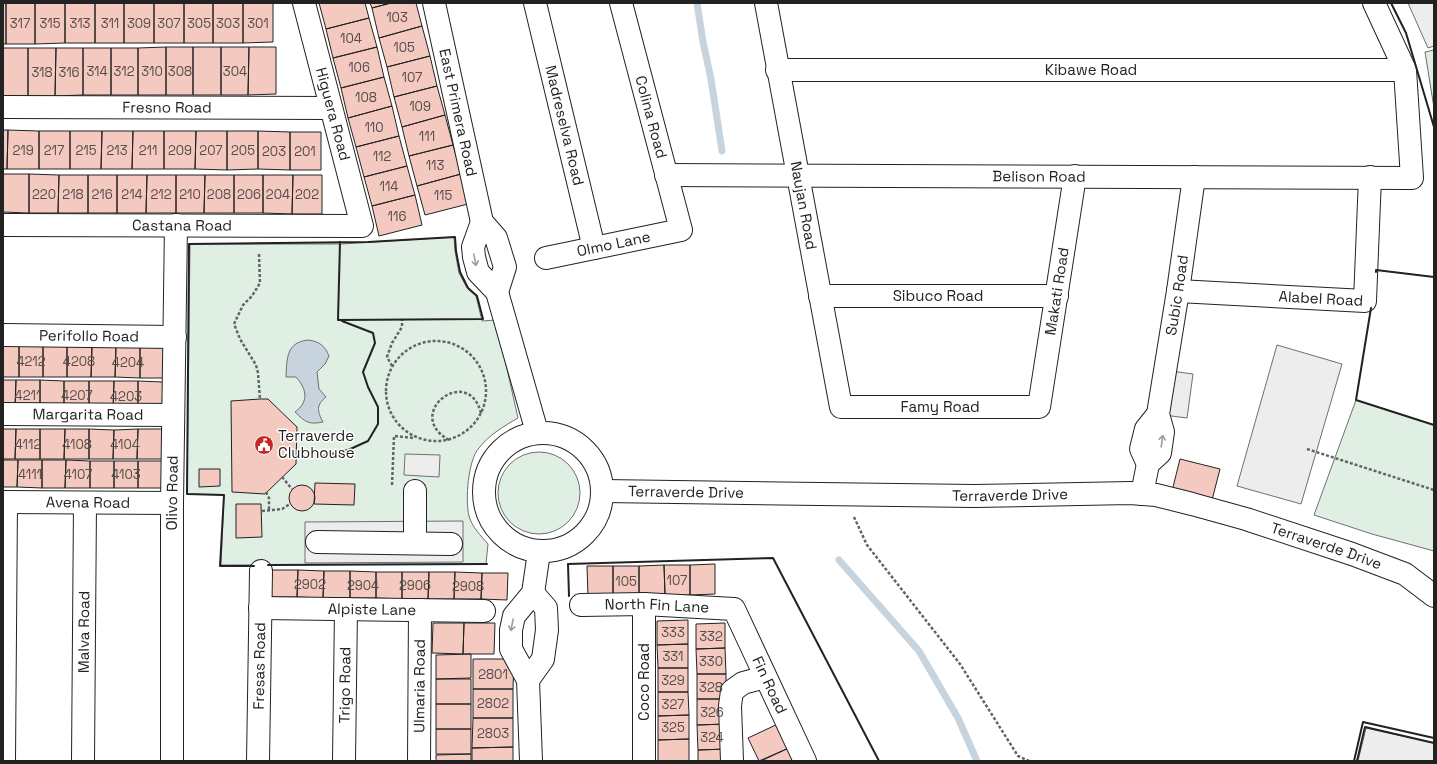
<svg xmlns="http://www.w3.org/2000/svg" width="1437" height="764" font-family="'Space Grotesk',sans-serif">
	<rect width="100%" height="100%" fill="#fff"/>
	<path fill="#e0efe3" stroke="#6f6f6f" d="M1434,50V108L1425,52Z
		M454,237L455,251L459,273L467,288L476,296L482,321L496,320L518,418C504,426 489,435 479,448C468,460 465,500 469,516C472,527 481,536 488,544L486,564L221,565L224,495L187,494L190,244H341Z
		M1356,400L1434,425V551L1372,534L1314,515Z
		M498 493a41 41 0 1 1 82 0a41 41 0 1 1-82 0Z"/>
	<path fill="#ededed" stroke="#6f6f6f" d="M1408,3H1434V46L1428,48Z
		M1277,345L1342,364L1301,504L1237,486Z
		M1171,371L1193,374L1187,418L1164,415Z
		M405,454L440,455L439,477L404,475Z
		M463,521V562L305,563V522Z
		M1366,728L1434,743V761H1358Z"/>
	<path fill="#c7d3dd" stroke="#6f6f6f" d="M309,340C320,342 325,346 329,356L325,364L317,372L319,389L326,397C316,405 317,411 323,422C309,425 305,422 295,412C309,402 307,389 296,377H286C287,358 286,342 309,340Z"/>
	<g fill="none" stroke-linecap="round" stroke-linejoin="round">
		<path stroke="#c7d3dd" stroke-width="7" d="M697,3L703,42L711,79L722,151
			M839,560L919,651L958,718L977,761"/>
	</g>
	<path fill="#f3c9c0" stroke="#222" d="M3,3H6V44H3Z
		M6,3H35V44H6Z
		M35,3H65V43L35,44Z
		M65,3H95V43H65Z
		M95,3H124V43H95Z
		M124,3H154V43H124Z
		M154,3H184V43H154Z
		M184,3H213V43H184Z
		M213,3H243V43H213Z
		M243,3H273V42L243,43Z
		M319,3H365L369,18L326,29Z
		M370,3H391L372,8Z
		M391,3H416L422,26L379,38L372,8Z
		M369,18L377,47L333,58L326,29Z
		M422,26L430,56L387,67L379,38Z
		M166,47H193V95H166Z
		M166,47V95H138V48Z
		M193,47H221V95H193Z
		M221,47H249L248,95H221Z
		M249,47H276V94L248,95Z
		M377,47L384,77L341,88L333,58Z
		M3,48H28V96H3Z
		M28,48H56L55,96H28Z
		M56,48H83V95L55,96Z
		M83,48H111V95H83Z
		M111,48H138V95H111Z
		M430,56L437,86L394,97L387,67Z
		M384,77L392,106L348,118L341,88Z
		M437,86L445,115L402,127L394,97Z
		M392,106L399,136L356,147L348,118Z
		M445,115L453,145L409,156L402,127Z
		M3,130H8L7,169H3Z
		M8,130L39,131V169H7Z
		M39,131H70V169H39Z
		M70,131H102L101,169H70Z
		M102,131H133L132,169H101Z
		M133,131H164V169H132Z
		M164,131H196L195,169H164Z
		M196,131H227V170L195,169Z
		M227,131H258V169L227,170Z
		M258,131L290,132V170L258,169Z
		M290,132H321V170H290Z
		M399,136L407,166L364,177L356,147Z
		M453,145L461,174L417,186L409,156Z
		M407,166L415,195L372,206L364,177Z
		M3,174H29V213L3,212Z
		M29,174L59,175L58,213H29Z
		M461,174L468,204L425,215L417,186Z
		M59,175H88V213H58Z
		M88,175H117V213H88Z
		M117,175H147L146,213H117Z
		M147,175H176V213H146Z
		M176,175H205L204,213H176Z
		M205,175H234V213H204Z
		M234,175H263V213H234Z
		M263,175H293L292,214L263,213Z
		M293,175H322V214H292Z
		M415,195L422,225L379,236L372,206Z
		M3,345H19V377H3Z
		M19,345L43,346V377H19Z
		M43,346H67V377H43Z
		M67,346H92L91,377H67Z
		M92,346H116L115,377H91Z
		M116,346H140V378L115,377Z
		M140,346H164V378H140Z
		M3,380H16L15,409H3Z
		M16,380H40V409H15Z
		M40,380L64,381V409H40Z
		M64,381H89V410L64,409Z
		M89,381H114L113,410H89Z
		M114,381H138V410H113Z
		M138,381L163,382L162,410H138Z
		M260,399H268L297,427L296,464L265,494L232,492L231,401Z
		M3,429H16L15,459H3Z
		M16,429H40V459H15Z
		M40,429H65L64,459H40Z
		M65,429H89V459H64Z
		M89,429L114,430L113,459H89Z
		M138,429H162V459H137Z
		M138,429L137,459H113L114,430Z
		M1180,459L1220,469L1212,500L1172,491Z
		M3,460H18L17,487H3Z
		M18,460H42V488L17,487Z
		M42,460H66L65,488H42Z
		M66,460L90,461V488H65Z
		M90,461H114V488H90Z
		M114,461H138V488H114Z
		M138,461H162V488H138Z
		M199,469H220V486L199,487Z
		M315,483L355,484L354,505L314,504Z
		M289 498a13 13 0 1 1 26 0a13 13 0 1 1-26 0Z
		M236,504H261L262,537L236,538Z
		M715,564V594L690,595V565Z
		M664,565L665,595L639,596V566Z
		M664,565H690V595H665Z
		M587,566H613V596L588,597Z
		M613,566H639V596H613Z
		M271,570H298L297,597H271Z
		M298,570L324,571L323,598L297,597Z
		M324,571H350V598H323Z
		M350,571L376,572V598H350Z
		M376,572H402V599L376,598Z
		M402,572H429L428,599H402Z
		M429,572H455L454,599H428Z
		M455,572L482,573L481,599H454Z
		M482,573H508L507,600L481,599Z
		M688,620V644L657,645V621Z
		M433,623H464L463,654L432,653Z
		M464,623H495L494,654H463Z
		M725,623V648L696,649V624Z
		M688,644V668H658L657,645Z
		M725,648L726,674H697L696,649Z
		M471,654V678L436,679V655Z
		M473,659H514L513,689H473Z
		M658,668H688V692H658Z
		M697,674H726V699H697Z
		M436,679H471V704H436Z
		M473,689H513V718H473Z
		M658,692H688L689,715L658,716Z
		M697,699H726L727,724L697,725Z
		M436,704H471V729H436Z
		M689,715V739L658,740V716Z
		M473,718H513V747L472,748Z
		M780,723L791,747L759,761L748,738Z
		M727,724V749L698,750L697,725Z
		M436,729H471V754H436Z
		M689,739V761H658V740Z
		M513,747V761H472V748Z
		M791,747L798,761H761Z
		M727,749V761H698V750Z
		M471,754V761H436V755Z"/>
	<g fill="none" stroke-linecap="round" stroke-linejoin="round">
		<defs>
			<g id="minor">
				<path id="s1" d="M434,3L482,222L496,238L505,267L497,292"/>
				<path id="s2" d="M535,3L594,248"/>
				<path id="s3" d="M766,3L841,407H1039L1075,176"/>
				<path id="s4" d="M777,70H1405"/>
				<path id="s5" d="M3,107L331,108"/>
				<path id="s6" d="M666,175L1412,178L1405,70L1374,3"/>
				<path d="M482,222L473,247L474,257L478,272L497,292L537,432"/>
				<path id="s7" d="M3,225L362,226L304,3"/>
				<path id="s8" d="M546,258L681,230L621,3"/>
				<path id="s9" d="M1178,291L1365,301L1370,177"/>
				<path id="s10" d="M820,296H1057"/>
				<path id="s11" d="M3,335L175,337"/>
				<path id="s12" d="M3,414L173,415"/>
				<circle cx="543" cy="492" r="59"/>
				<path d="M1148,464L1141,449L1146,429L1158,414"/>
				<path id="s13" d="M603,491L974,496L1130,493L1156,495L1192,504L1246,519L1352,554L1405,574L1434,596"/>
				<path id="s14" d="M1142,494L1148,464L1160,453L1163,432L1158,414L1178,291L1194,177"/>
				<path id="s15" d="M3,502L172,503"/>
				<path d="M317,542L451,544"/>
				<path d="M415,543V491"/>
				<path id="s16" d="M581,605L644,604L734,609L805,761"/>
				<path id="s17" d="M260,608L484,611"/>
				<path d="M528,680L543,659L547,630L546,608L533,593"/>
				<path d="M4,761L6,502"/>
				<path id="s18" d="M83,761L85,503"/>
				<path id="s19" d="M172,761V503L176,225"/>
				<path id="s20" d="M258,761L261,571"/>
				<path id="s21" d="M344,761L346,609"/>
				<path id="s22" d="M419,761L420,610"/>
				<path d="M531,761L528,680L511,649V630L514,616L533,593L539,552"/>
				<path d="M644,761V604"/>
				<path d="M732,761L730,706L732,691L743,683L765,677"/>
			</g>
		</defs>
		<use href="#minor" stroke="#222" stroke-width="24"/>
		<path stroke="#646464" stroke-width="2.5" stroke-dasharray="3 2" stroke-linecap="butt" d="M259,254L260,283L252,296L243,305L234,324L240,339L256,365L258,373L260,399
			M386 391a50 50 0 1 1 100 0a50 50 0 1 1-100 0Z
			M392,366L387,357L392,343L402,327V320
			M449,440C402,414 468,363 481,413
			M1307,449L1434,490
			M282,477L292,489
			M392,485L394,436L414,438
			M266,492L269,498V510
			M262,511L282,509L290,504
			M854,517L867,545L960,664L1018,756L1029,761"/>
		<use href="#minor" stroke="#fff" stroke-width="22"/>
		<path stroke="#222" stroke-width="2" d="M1391,3L1406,33L1434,127
			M1376,272V270L1434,277
			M1371,308L1356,400L1434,425
			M338,320L340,242
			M323,456L348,450L368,441L378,424V407L368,387L363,372L375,343L373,333L342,321
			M268,565L487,564
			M254,566H220L224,495L187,494L189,244L368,242L455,237L456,251L460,272L468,288L477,296L483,319L338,320
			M569,596L568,564L773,558L879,761
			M1354,761L1363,722L1434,738
			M1357,761L1365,727L1434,743"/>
	</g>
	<defs><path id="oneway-shaft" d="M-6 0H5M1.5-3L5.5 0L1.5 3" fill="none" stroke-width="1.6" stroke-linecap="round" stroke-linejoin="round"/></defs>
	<g stroke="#9c9c9c">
		<use href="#oneway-shaft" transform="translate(475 260) rotate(78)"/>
		<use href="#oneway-shaft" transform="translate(1162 441) rotate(-82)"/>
		<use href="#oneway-shaft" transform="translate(512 625) rotate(101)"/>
	</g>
	<defs>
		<symbol id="civic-disc" viewBox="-11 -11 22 22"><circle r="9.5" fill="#c62828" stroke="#fff"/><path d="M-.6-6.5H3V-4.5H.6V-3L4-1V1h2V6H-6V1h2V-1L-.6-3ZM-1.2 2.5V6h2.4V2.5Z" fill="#fff"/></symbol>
	</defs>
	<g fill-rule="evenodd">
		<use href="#civic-disc" x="253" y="434" width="22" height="22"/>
	</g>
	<g text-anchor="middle" stroke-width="3" stroke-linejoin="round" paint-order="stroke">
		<g font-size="13" fill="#564c4a">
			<text x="397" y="22">103</text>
			<text x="20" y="28">317</text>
			<text x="50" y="28">315</text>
			<text x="80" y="28">313</text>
			<text x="110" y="28">311</text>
			<text x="139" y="28">309</text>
			<text x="169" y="28">307</text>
			<text x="199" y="28">305</text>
			<text x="228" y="28">303</text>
			<text x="258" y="28">301</text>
			<text x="351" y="43">104</text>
			<text x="404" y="52">105</text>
			<text x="359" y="72">106</text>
			<text x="97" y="76">314</text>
			<text x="124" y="76">312</text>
			<text x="152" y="76">310</text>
			<text x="180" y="76">308</text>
			<text x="235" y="76">304</text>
			<text x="42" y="77">318</text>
			<text x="69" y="77">316</text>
			<text x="412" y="82">107</text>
			<text x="366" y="102">108</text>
			<text x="420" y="111">109</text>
			<text x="374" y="132">110</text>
			<text x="427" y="141">111</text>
			<text x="23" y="155">219</text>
			<text x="54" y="155">217</text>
			<text x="86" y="155">215</text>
			<text x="117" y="155">213</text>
			<text x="148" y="155">211</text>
			<text x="180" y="155">209</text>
			<text x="211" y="155">207</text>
			<text x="243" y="155">205</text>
			<text x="274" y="156">203</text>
			<text x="305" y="156">201</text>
			<text x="382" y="161">112</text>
			<text x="435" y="170">113</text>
			<text x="389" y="191">114</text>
			<text x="44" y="199">220</text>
			<text x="73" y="199">218</text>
			<text x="102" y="199">216</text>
			<text x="132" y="199">214</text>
			<text x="161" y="199">212</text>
			<text x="190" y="199">210</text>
			<text x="219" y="199">208</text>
			<text x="249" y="199">206</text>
			<text x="278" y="199">204</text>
			<text x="307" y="199">202</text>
			<text x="443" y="200">115</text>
			<text x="397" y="221">116</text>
			<text x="31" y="366">4212</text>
			<text x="79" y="366">4208</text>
			<text x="128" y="367">4204</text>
			<text x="28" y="400">4211</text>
			<text x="77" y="400">4207</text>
			<text x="126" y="401">4203</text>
			<text x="28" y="449">4112</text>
			<text x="77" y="449">4108</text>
			<text x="125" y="449">4104</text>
			<text x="30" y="479">4111</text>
			<text x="78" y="479">4107</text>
			<text x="126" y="479">4103</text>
			<text x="677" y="585">107</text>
			<text x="626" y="586">105</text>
			<text x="310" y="589">2902</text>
			<text x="363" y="590">2904</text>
			<text x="415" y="590">2906</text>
			<text x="468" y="591">2908</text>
			<text x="673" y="637">333</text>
			<text x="711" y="641">332</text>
			<text x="673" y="661">331</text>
			<text x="711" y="666">330</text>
			<text x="493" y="679">2801</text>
			<text x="673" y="685">329</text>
			<text x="711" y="692">328</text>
			<text x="493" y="708">2802</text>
			<text x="673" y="709">327</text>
			<text x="712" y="717">326</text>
			<text x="673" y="732">325</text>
			<text x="493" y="738">2803</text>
			<text x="712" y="742">324</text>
		</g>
		<g font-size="15" fill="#222" stroke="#fff">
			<text dy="5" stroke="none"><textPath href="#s4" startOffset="314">Kibawe Road</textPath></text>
			<text dy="5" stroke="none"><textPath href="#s5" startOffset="164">Fresno Road</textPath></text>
			<text dy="5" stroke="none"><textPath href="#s1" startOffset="112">East Primera Road</textPath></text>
			<text transform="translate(333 114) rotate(75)" y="5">Higuera Road</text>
			<text transform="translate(651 117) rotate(75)" y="5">Colina Road</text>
			<text dy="5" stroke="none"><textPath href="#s2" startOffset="126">Madreselva Road</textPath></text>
			<text dy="5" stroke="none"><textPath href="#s6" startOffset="373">Belison Road</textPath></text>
			<text dy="5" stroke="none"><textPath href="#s3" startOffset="206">Naujan Road</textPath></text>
			<text dy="5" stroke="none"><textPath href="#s7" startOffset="179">Castana Road</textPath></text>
			<text dy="5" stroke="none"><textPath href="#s8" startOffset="69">Olmo Lane</textPath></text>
			<text dy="5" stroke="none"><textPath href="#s3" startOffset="726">Makati Road</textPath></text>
			<text dy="5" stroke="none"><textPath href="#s9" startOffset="143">Alabel Road</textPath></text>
			<text dy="5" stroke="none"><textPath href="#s10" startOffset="118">Sibuco Road</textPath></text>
			<text dy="5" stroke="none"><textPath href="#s14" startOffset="207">Subic Road</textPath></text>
			<text dy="5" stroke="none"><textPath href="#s11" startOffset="86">Perifollo Road</textPath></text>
			<text dy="5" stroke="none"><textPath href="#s3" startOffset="510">Famy Road</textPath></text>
			<text dy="5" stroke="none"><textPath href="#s12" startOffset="85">Margarita Road</textPath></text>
			<text dy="5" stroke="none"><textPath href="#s13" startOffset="83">Terraverde Drive</textPath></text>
			<text dy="5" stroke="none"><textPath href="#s19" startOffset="268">Olivo Road</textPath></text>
			<text dy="5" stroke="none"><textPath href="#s13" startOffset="407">Terraverde Drive</textPath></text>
			<text dy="5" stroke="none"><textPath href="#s15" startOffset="85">Avena Road</textPath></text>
			<text dy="5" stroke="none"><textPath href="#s13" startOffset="731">Terraverde Drive</textPath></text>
			<text dy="5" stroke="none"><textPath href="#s16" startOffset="76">North Fin Lane</textPath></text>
			<text dy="5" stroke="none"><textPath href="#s17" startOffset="112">Alpiste Lane</textPath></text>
			<text dy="5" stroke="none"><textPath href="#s18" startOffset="129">Malva Road</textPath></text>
			<text dy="5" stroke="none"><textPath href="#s20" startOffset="95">Fresas Road</textPath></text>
			<text transform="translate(644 682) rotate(-90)" y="5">Coco Road</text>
			<text dy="5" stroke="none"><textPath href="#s21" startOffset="76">Trigo Road</textPath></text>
			<text dy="5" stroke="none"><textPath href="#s16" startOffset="237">Fin Road</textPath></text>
			<text dy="5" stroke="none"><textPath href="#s22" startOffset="75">Ulmaria Road</textPath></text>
		</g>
		<g font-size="15" fill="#222" stroke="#fff" text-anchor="start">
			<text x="278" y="441">Terraverde<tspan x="278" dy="17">Clubhouse</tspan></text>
		</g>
	</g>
	<rect width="1437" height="764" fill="none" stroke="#222222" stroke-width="8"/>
</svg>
